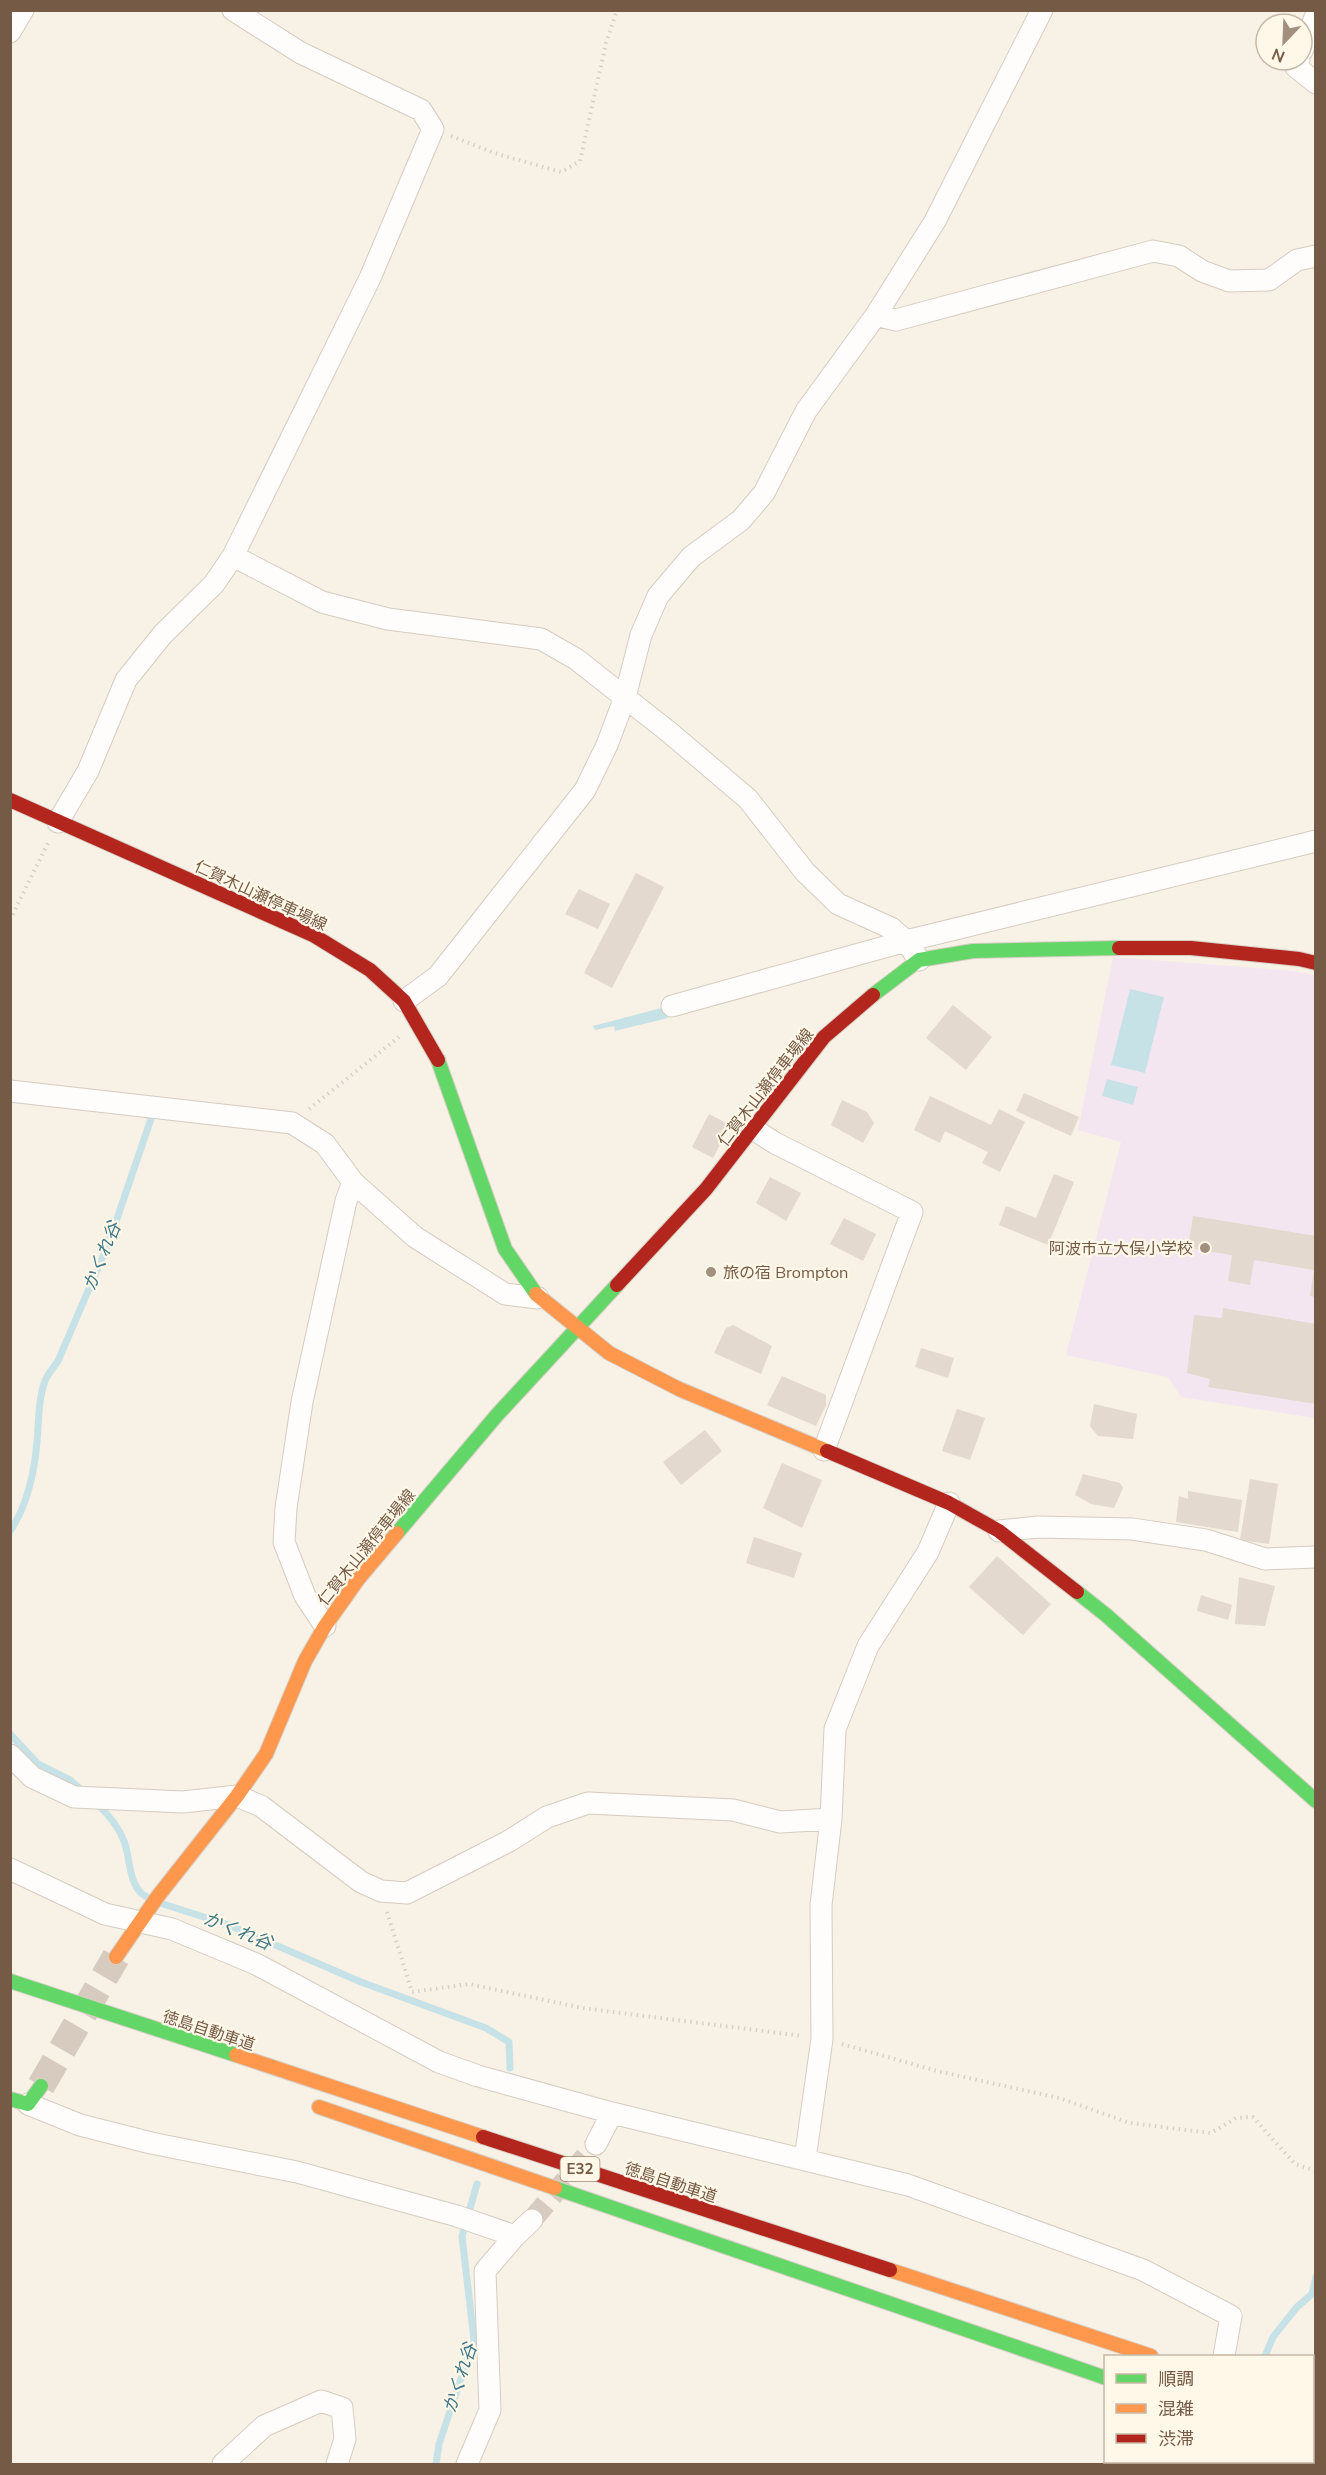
<svg xmlns="http://www.w3.org/2000/svg" width="1326" height="2475" font-family="Mulish,'Noto Sans JP',sans-serif">
	<rect width="100%" height="100%" fill="#f7f1e6"/>
	<path fill="#f4e6f0" d="M1113,957L1293,971L1315,975V1418L1181,1397L1168,1377L1066,1355L1121,1142L1078,1130Z"/>
	<path fill="#c7e2e7" d="M1130,989L1164,997L1145,1073L1111,1065Z
		M665,1007L668,1018L615,1031L614,1026L595,1030L593,1026Z
		M1107,1079L1138,1087L1133,1105L1102,1096Z"/>
	<g fill="none" stroke-linecap="round" stroke-linejoin="round">
		<path stroke="#c7e2e7" stroke-width="7" d="M10,1531C27,1507 35,1470 37,1441C39,1421 38,1400 45,1381C48,1373 54,1367 58,1361L109,1242L152,1116L147,1115
			M10,1734L38,1764L70,1780L85,1793
			M96,1803C108,1814 118,1825 124,1841C131,1859 128,1888 147,1897
			M160,1903L229,1925L361,1982L486,2028L509,2042L510,2068
			M1265,2356L1273,2337L1297,2307L1312,2294L1316,2277
			M436,2464L439,2444L474,2340L462,2236L477,2184
			M1235,2464V2462"/>
	</g>
	<path fill="#e3d9ce" d="M636,873L664,887L612,988L584,973Z
		M579,889L610,904L598,929L565,914Z
		M953,1005L992,1037L966,1070L926,1038Z
		M1024,1093L1079,1117L1071,1136L1016,1111Z
		M930,1096L991,1125L999,1109L1025,1122L1000,1172L982,1163L988,1152L945,1131L940,1143L914,1130Z
		M842,1100L867,1112L874,1123L863,1143L831,1125Z
		M709,1114L730,1125L713,1158L692,1147Z
		M1054,1174L1074,1182L1048,1245L999,1225L1006,1206L1036,1218Z
		M770,1177L801,1193L786,1221L756,1203Z
		M1193,1216L1316,1236V1297L1310,1296L1314,1270L1254,1260L1250,1285L1228,1281L1232,1255L1188,1248Z
		M844,1218L876,1234L863,1261L830,1244Z
		M1223,1308L1316,1324V1404L1208,1387L1210,1379L1187,1373L1194,1315L1222,1318Z
		M733,1325L772,1346L761,1374L714,1353L726,1328Z
		M921,1348L954,1358L948,1378L915,1367Z
		M782,1376L826,1395V1405L816,1426L767,1405Z
		M1094,1404L1137,1414L1133,1439L1098,1436L1090,1426Z
		M957,1409L985,1418L970,1460L942,1451Z
		M705,1430L722,1451L681,1485L663,1462Z
		M782,1463L822,1480L802,1528L763,1508Z
		M1083,1474L1120,1483L1123,1488L1114,1508L1091,1504L1075,1495Z
		M1250,1479L1278,1484L1269,1544L1240,1540Z
		M1188,1491L1242,1500L1238,1532L1176,1522L1179,1496L1188,1499Z
		M754,1537L802,1553L794,1578L746,1563Z
		M997,1556L1051,1604L1023,1635L969,1587Z
		M1239,1577L1275,1586L1265,1626L1235,1624Z
		M1201,1595L1232,1605L1228,1620L1197,1611Z"/>
	<g fill="none" stroke-linecap="round" stroke-linejoin="round">
		<path stroke="#d6cbbe" stroke-width="21" stroke-dasharray="21 10" stroke-linecap="butt" d="M532,2220L596,2144"/>
		<path stroke="#d6cbbe" stroke-width="28" stroke-dasharray="28 14" stroke-linecap="butt" d="M41,2086L116,1957"/>
		<defs>
			<path id="street" d="M10,32L23,10
				M1302,51L1316,15
				M1299,60L1296,67L1316,83
				M876,315L896,320L1153,251L1179,256L1202,271L1229,281L1269,280L1297,260L1316,256
				M233,556L322,602L388,619L541,639L576,659L669,732L748,799L805,872L838,904L891,928L906,941L919,960
				M58,822L88,771L126,680L163,634L214,584L233,556L370,278L433,129L421,110L301,53L233,10
				M404,1001L438,976L585,790L607,745L625,697L641,635L658,596L691,557L741,520L764,493L806,411L876,315L935,221L1042,10
				M672,1006L906,941L1316,841
				M10,1091L292,1123L325,1144L353,1182L415,1237L505,1294L538,1298
				M753,1129L775,1143L912,1212L824,1450
				M999,1531L1038,1527L1132,1529L1206,1540L1265,1559L1316,1557
				M325,1626L305,1596L284,1542L286,1508L302,1402L346,1201L353,1182
				M10,1755L32,1777L74,1797L183,1802L237,1796L261,1806L361,1882L381,1891L407,1893L509,1841L547,1817L588,1803L733,1810L780,1822L831,1819
				M10,1869L105,1914L172,1929L256,1964L439,2062L478,2076L612,2113L908,2185L1143,2270L1231,2316L1224,2356
				M28,2104L80,2125L151,2143L297,2172L457,2216L515,2236L532,2220
				M596,2144L612,2113
				M805,2159L822,2039L821,1905L831,1819L835,1729L868,1646L928,1552L949,1503
				M223,2464L264,2426L321,2401L342,2408L345,2439L337,2464
				M467,2464L490,2410L485,2271L515,2236
				M1211,2464V2462"/>
			<path id="fast" d="M873,995L919,960L973,951L1119,948
				M438,1060L505,1249L536,1294
				M397,1533L497,1415L617,1285
				M1077,1592L1106,1615L1316,1801
				M10,1981L236,2055
				M10,2099L28,2104L41,2086
				M555,2188L1106,2378"/>
			<path id="slow" d="M536,1294L609,1353L679,1389L827,1451
				M116,1957L158,1896L237,1796L266,1754L305,1661L325,1626L359,1578L397,1533
				M236,2055L483,2137
				M319,2107L555,2188
				M890,2270L1151,2356
				M1312,2409L1316,2410
				M1312,2446L1316,2447"/>
			<path id="jam" d="M10,800L313,935L370,970L404,1001L438,1060
				M1119,948H1191L1299,959L1316,963
				M617,1285L706,1189L824,1037L873,995
				M827,1451L949,1503L999,1531L1077,1592
				M483,2137L890,2270"/>
		</defs>
		<use href="#street" stroke="#d6ccc1" stroke-width="23"/>
		<use href="#fast" stroke="#d7cdc3" stroke-width="16"/>
		<use href="#slow" stroke="#d7cdc3" stroke-width="16"/>
		<use href="#jam" stroke="#d7cdc3" stroke-width="16"/>
		<path stroke="#d8d0c8" stroke-width="4" stroke-dasharray="1.5 4.5" stroke-linecap="butt" d="M451,136L494,153L561,172L580,161L606,43L617,10
			M10,920L48,843
			M309,1109L399,1037
			M387,1912L412,1992L469,1984L582,2008L802,2036
			M842,2044L937,2071L1059,2098L1130,2123L1211,2133L1236,2118L1253,2117L1295,2164L1316,2171"/>
		<use href="#street" stroke="#fefdfb" stroke-width="21"/>
		<use href="#fast" stroke="#63d668" stroke-width="14"/>
		<use href="#slow" stroke="#ff974d" stroke-width="14"/>
		<use href="#jam" stroke="#b3261e" stroke-width="14"/>
	</g>
	<g fill="#a28f7e" stroke="#fff7e7" stroke-width="2">
		<circle cx="1205" cy="1248" r="6"/>
		<circle cx="711" cy="1272" r="6"/>
	</g>
	<g text-anchor="middle" stroke-width="4.5" stroke-linejoin="round" paint-order="stroke">
		<rect fill="#fff7e7" stroke="#9e8976" stroke-width="1.5" x="560.5" y="2157" width="39" height="24" rx="4.5"/>
		<g font-size="15" font-weight="bold" fill="#755a46">
			<text x="580" y="2174">E32</text>
		</g>
		<g font-size="16" fill="#755a46" stroke="#fff7e7">
			<text transform="translate(261 895) rotate(25)" y="6">仁賀木山瀬停車場線</text>
			<text transform="translate(765 1087) rotate(-52)" y="6">仁賀木山瀬停車場線</text>
			<text transform="translate(366 1547) rotate(-51)" y="6">仁賀木山瀬停車場線</text>
			<text transform="translate(209 2030) rotate(18)" y="6">徳島自動車道</text>
			<text transform="translate(671 2182) rotate(18)" y="6">徳島自動車道</text>
		</g>
		<g font-size="16" fill="#755a46" stroke="#fff7e7" text-anchor="end">
			<text x="1193" y="1254">阿波市立大俣小学校</text>
			<text x="723" y="1278" text-anchor="start">旅の宿 Brompton</text>
		</g>
		<g font-size="18" font-style="italic" fill="#3f788a" stroke="#fff7e7">
			<text transform="translate(102 1256) rotate(-68)" y="6">かくれ谷</text>
			<text transform="translate(238 1931) rotate(22)" y="6">かくれ谷</text>
			<text transform="translate(460 2378) rotate(-72)" y="6">かくれ谷</text>
		</g>
	</g>
	<rect width="1326" height="2475" fill="none" stroke="#755a46" stroke-width="24"/>
	<rect x="1104" y="2355" width="210" height="108" fill="#fff7e7" stroke="#c8b8a7" stroke-width="1.5"/>
	<rect x="1116" y="2374" width="30" height="9" fill="#63d668" stroke="#c8b8a7" stroke-width="1.5"/>
	<text x="1158" y="2385" font-size="18" fill="#755a46">順調</text>
	<rect x="1116" y="2404" width="30" height="9" fill="#ff974d" stroke="#c8b8a7" stroke-width="1.5"/>
	<text x="1158" y="2415" font-size="18" fill="#755a46">混雑</text>
	<rect x="1116" y="2434" width="30" height="9" fill="#b3261e" stroke="#c8b8a7" stroke-width="1.5"/>
	<text x="1158" y="2445" font-size="18" fill="#755a46">渋滞</text>
	<g transform="translate(1284 42) rotate(203)"><circle r="28" fill="#fff7e7" stroke="#c8b8a7" stroke-width="1.5"/>
	<path d="M0-4.5L10 22L0 15L-10 22Z" fill="#a28f7e"/>
	<text y="-9" font-size="16" font-weight="bold" text-anchor="middle" fill="#755a46">N</text>
	</g>
</svg>
